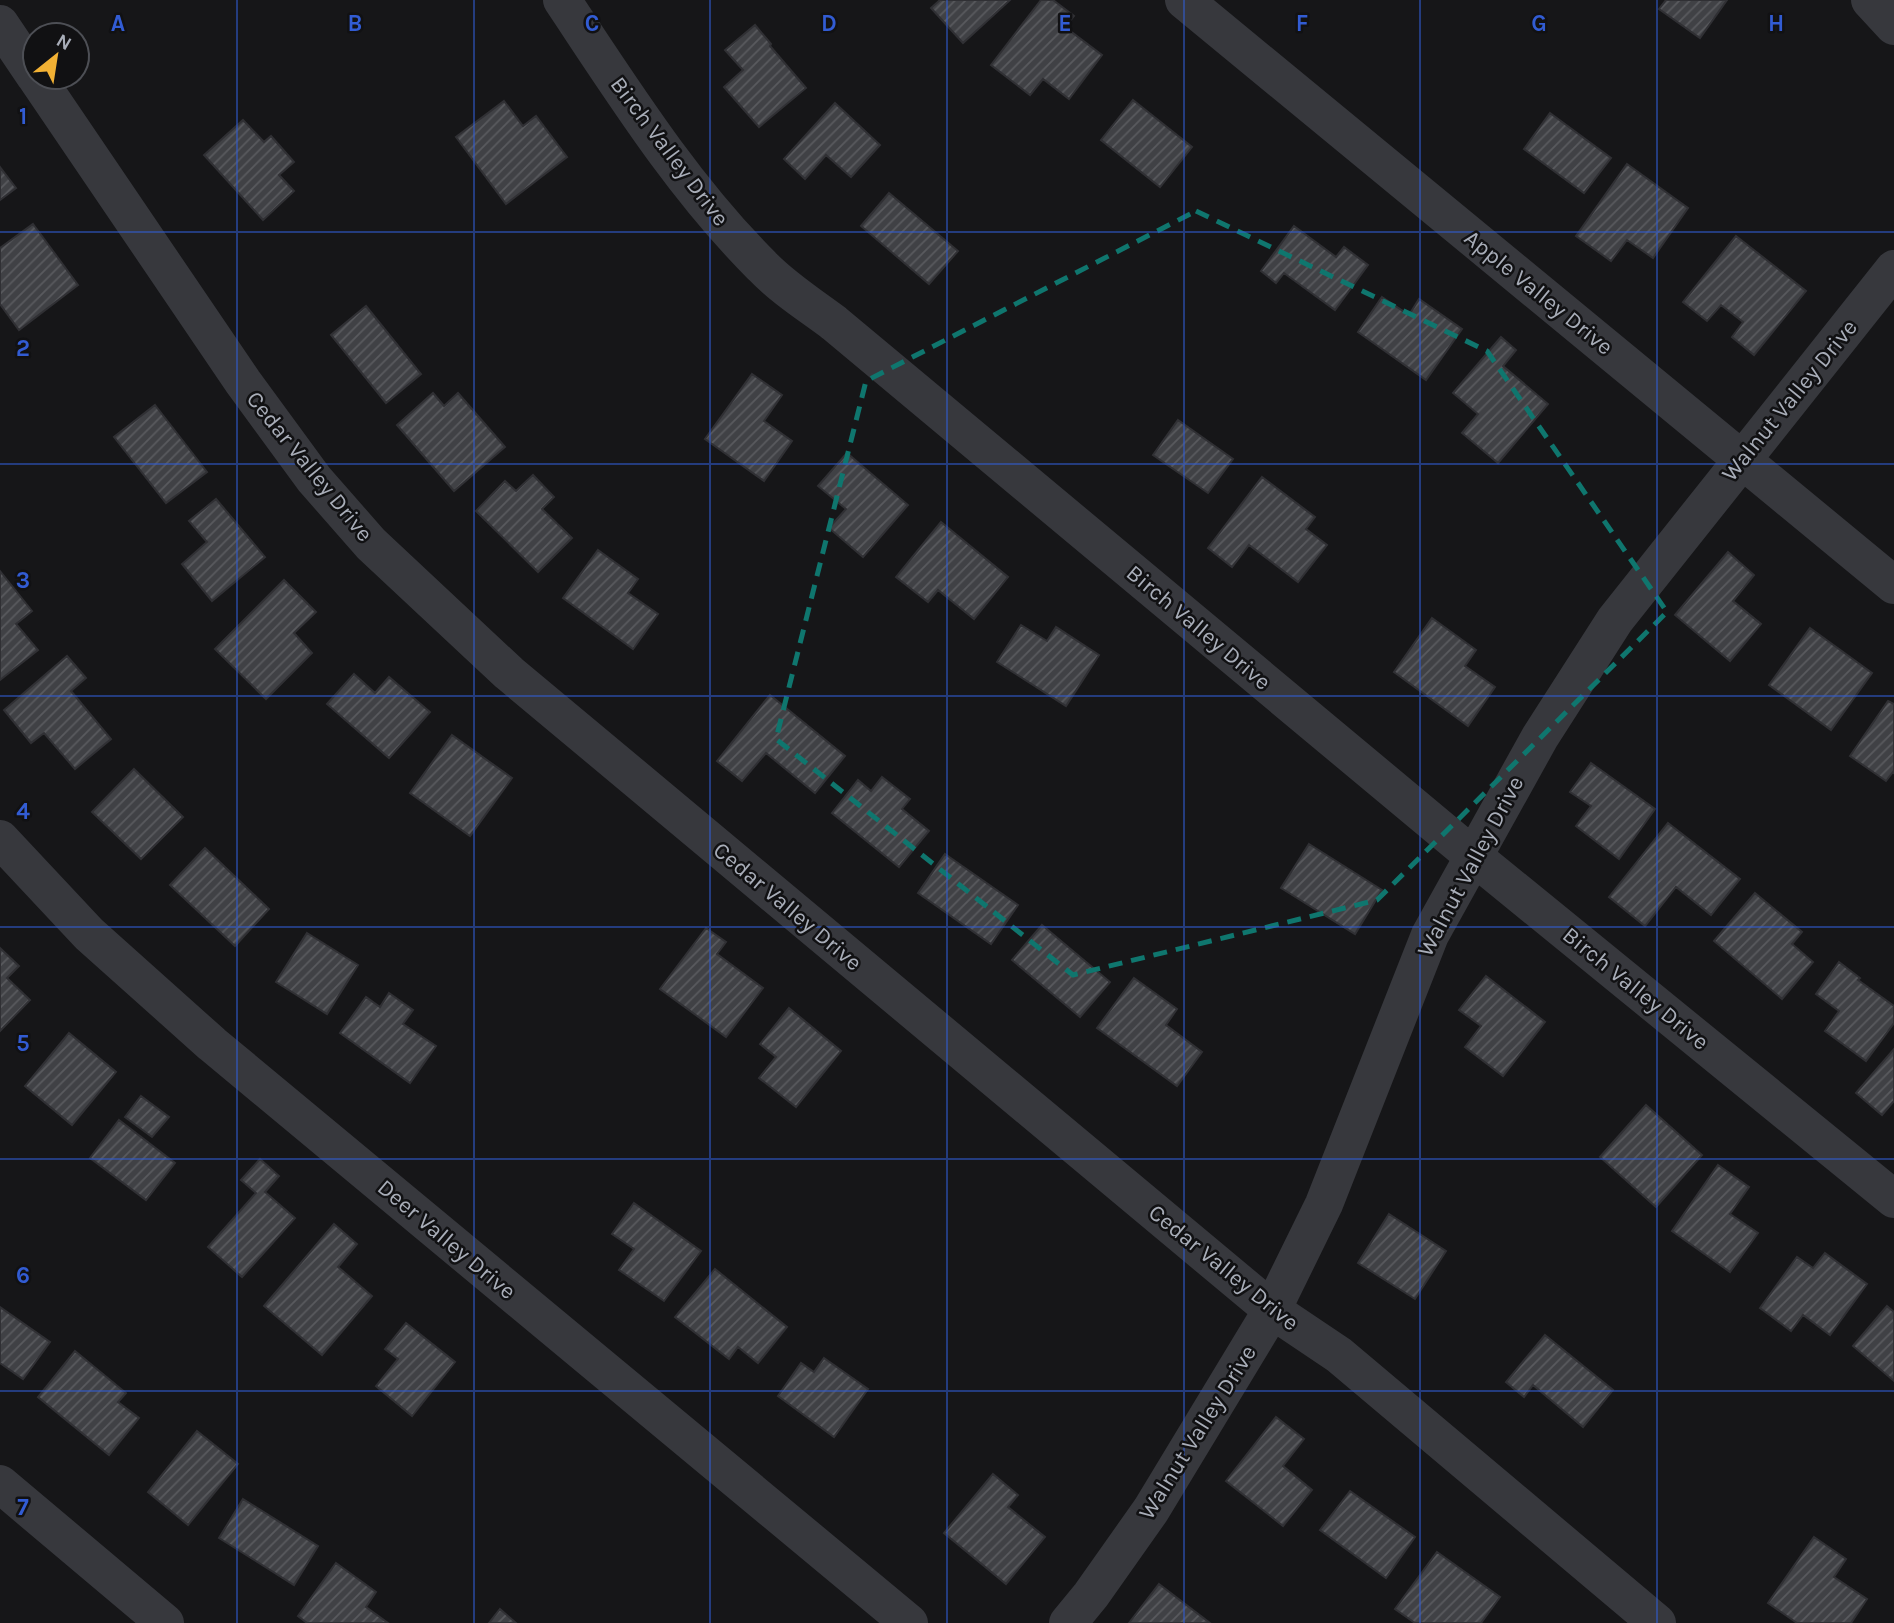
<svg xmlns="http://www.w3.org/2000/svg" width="1894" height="1623" font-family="Karla,sans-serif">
	<defs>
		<pattern id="building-hatch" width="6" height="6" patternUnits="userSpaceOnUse" patternTransform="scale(1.75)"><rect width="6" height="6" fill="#404145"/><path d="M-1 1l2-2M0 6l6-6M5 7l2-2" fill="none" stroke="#595a5e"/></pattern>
	</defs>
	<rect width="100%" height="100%" fill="#161618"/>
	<path fill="url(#building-hatch)" stroke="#303034" stroke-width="2" d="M940,0H1010L963,43L931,8Z
		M1041,0H1053L1074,16L1065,27L1102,55L1069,99L1043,79L1030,95L991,65Z
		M1666,0H1727L1700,38L1659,9Z
		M755,25L771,44L770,46L806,88L759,127L724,87L743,70L725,50Z
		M1133,100L1192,147L1160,187L1101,140Z
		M504,101L523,126L536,116L567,157L506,204L456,137Z
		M835,103L880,145L851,177L826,155L805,179L784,159Z
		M1550,113L1611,158L1584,193L1524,149Z
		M243,120L264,142L271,136L294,162L279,175L294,191L263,220L204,155Z
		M1627,164L1688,208L1653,258L1627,240L1611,261L1576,236Z
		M0,167L16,188L0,200Z
		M889,193L958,251L929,284L861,226Z
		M33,224L78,285L19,330L0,304V248Z
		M1294,226L1336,257L1344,247L1368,265L1335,310L1284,273L1276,283L1261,271Z
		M1736,236L1806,291L1754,355L1732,337L1743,322L1721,305L1707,321L1683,302Z
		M1382,297L1409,315L1419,299L1462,329L1426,380L1358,332Z
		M366,306L421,374L386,403L331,335Z
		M1501,337L1516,350L1503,366L1548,404L1498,463L1462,433L1478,414L1453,393Z
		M752,374L782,395L764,421L792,441L764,481L705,439Z
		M433,393L444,406L458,393L505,447L454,491L397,425Z
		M155,405L207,472L166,503L114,437Z
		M1178,420L1233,459L1208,493L1153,455Z
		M847,453L908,505L863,557L829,528L846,509L818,486Z
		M533,475L554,497L542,509L572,538L538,572L476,511L505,481L516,491Z
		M1262,477L1315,517L1306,529L1327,545L1298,582L1249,545L1232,567L1208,548Z
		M216,499L265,557L212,601L182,564L207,542L189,521Z
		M941,522L1008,577L974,619L938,590L928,602L896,577Z
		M598,550L638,579L628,593L658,614L633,649L563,598Z
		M1728,552L1754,575L1733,601L1761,624L1730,661L1675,615Z
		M0,571L32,611L16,624L38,650L0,680Z
		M284,580L316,612L294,633L312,653L266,699L215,649Z
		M1432,618L1476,650L1465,666L1495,687L1468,726L1394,672Z
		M1021,625L1047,641L1056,627L1099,655L1066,706L997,662Z
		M1810,628L1872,673L1831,730L1769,685Z
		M67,656L86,678L71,691L111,739L75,769L44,733L31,743L4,710Z
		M354,674L375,693L389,677L430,712L389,758L327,704Z
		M770,695L845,756L815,793L766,753L742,781L717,761Z
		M1888,701L1894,704V773L1893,772L1886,781L1850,756Z
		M452,735L512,778L470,836L410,793Z
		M1591,763L1655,809L1619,859L1576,826L1591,806L1570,792Z
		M134,769L183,817L141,859L92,812Z
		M882,777L910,799L902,809L929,831L899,867L832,813L858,780L871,791Z
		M1668,823L1740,879L1711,915L1676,887L1645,926L1609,897Z
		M1309,844L1382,890L1355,934L1281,888Z
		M205,848L269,909L235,946L170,885Z
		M945,854L1018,905L991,944L918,893Z
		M1755,893L1802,932L1792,944L1813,962L1782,999L1714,941Z
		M1042,925L1110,982L1080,1017L1012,960Z
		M706,928L726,942L717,954L763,988L726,1037L660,989Z
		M307,933L358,965L327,1014L276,982Z
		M0,948L19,966L7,978L30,1000L0,1031Z
		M1839,962L1860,978L1858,980L1894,1006V1023L1866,1061L1825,1031L1839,1011L1816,994Z
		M1486,976L1545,1022L1503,1076L1465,1047L1481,1026L1459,1010Z
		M1134,978L1177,1009L1166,1025L1202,1052L1177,1086L1097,1028Z
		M389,993L413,1010L403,1024L436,1046L410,1083L340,1033L366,997L380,1007Z
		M789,1008L841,1051L796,1107L759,1078L776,1057L760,1044Z
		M69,1033L116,1072L72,1125L25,1086Z
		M1894,1049V1101L1882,1115L1856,1093Z
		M141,1096L169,1117L152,1137L125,1117Z
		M1646,1105L1702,1155L1656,1207L1600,1157Z
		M119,1120L175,1163L146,1200L90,1158Z
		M260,1159L279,1176L265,1192L295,1218L242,1277L208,1247L256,1193L241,1180Z
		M1718,1165L1749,1187L1730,1214L1758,1233L1730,1272L1672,1231Z
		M634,1203L701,1251L664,1301L619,1270L634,1249L612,1234Z
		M1389,1214L1446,1251L1415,1299L1358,1263Z
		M334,1224L357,1244L338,1267L372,1296L322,1355L264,1306Z
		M1825,1253L1867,1284L1830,1335L1803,1315L1791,1331L1760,1308L1797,1257L1813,1268Z
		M715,1269L787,1327L758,1363L738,1347L729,1359L675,1317Z
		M1887,1306L1894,1312V1381L1853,1346Z
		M0,1307L50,1342L23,1379L0,1363Z
		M406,1323L455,1362L412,1416L376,1386L398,1359L385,1349Z
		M1545,1335L1613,1390L1583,1427L1533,1385L1524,1397L1506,1382Z
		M75,1351L126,1393L118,1402L139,1418L109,1455L38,1397Z
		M824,1358L868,1389L834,1437L778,1396L801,1363L814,1372Z
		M1276,1417L1304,1439L1283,1466L1312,1490L1283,1526L1226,1481Z
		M197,1431L238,1464L188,1525L148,1492Z
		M993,1474L1018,1495L1008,1507L1045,1537L1006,1584L944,1533Z
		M1350,1491L1415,1537L1386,1578L1320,1530Z
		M243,1499L318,1546L294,1585L219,1538Z
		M1814,1537L1846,1559L1834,1577L1867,1599L1851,1623H1797L1768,1603Z
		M1437,1552L1500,1597L1481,1623H1415L1395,1609Z
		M336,1563L376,1592L366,1607L388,1623H307L298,1616Z
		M1159,1584L1210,1623H1129Z
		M500,1609L516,1623H489Z"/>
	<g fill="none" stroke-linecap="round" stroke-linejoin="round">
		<path stroke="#37383d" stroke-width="38" d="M562,0C624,93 683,187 762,266C783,288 810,305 834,323L1473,856L1894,1199
			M1184,0L1894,585
			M1870,0L1894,26
			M0,24L35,76
			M36,77L243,382L314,479L371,544L509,673L1272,1310L1339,1355L1657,1623
			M0,839L89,934L212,1044L909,1623
			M0,1484L165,1623
			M1068,1623L1091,1595L1151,1510L1272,1310L1324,1204L1430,935L1540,737L1615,620L1894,269"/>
	</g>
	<path fill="none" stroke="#0f766e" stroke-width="5" stroke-dasharray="14 9" stroke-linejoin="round" d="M1196,211L1487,351L1667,612L1377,900L1073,975L776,739L866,381Z"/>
	<path fill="none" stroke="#325cd3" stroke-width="2" stroke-opacity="0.55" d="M237,0V1623M474,0V1623M710,0V1623M947,0V1623M1184,0V1623M1420,0V1623M1657,0V1623M0,232H1894M0,464H1894M0,696H1894M0,927H1894M0,1159H1894M0,1391H1894"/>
	<g text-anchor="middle" stroke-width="5" stroke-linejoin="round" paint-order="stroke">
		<g font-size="23" fill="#a8adb8" stroke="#111113">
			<text transform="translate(670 151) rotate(53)" y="8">Birch Valley Drive</text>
			<text transform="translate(1539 292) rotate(39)" y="8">Apple Valley Drive</text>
			<text transform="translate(1789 400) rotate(-51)" y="8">Walnut Valley Drive</text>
			<text transform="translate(310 466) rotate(51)" y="8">Cedar Valley Drive</text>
			<text transform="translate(1199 627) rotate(40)" y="8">Birch Valley Drive</text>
			<text transform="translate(1470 866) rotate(-62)" y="8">Walnut Valley Drive</text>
			<text transform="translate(788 906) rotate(40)" y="8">Cedar Valley Drive</text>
			<text transform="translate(1636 988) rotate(39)" y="8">Birch Valley Drive</text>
			<text transform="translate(447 1239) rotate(40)" y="8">Deer Valley Drive</text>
			<text transform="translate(1224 1267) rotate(39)" y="8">Cedar Valley Drive</text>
			<text transform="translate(1197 1432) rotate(-58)" y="8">Walnut Valley Drive</text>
		</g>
	</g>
	<g font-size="23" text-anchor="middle" font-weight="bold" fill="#325cd3" stroke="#111113" stroke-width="5" stroke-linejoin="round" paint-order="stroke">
		<text x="118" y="31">A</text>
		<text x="355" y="31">B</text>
		<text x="592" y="31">C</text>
		<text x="829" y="31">D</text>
		<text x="1065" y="31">E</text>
		<text x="1302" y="31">F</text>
		<text x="1539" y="31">G</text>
		<text x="1776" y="31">H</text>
		<text x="23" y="124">1</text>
		<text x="23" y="356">2</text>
		<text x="23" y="588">3</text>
		<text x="23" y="819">4</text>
		<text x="23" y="1051">5</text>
		<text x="23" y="1283">6</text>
		<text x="23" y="1515">7</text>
	</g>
	<g transform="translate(56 56) rotate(30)"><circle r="33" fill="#111113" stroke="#4d4f55" stroke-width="2"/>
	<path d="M0-5L12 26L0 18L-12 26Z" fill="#f2b134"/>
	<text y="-10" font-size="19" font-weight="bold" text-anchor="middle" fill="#a8adb8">N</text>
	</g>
</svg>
